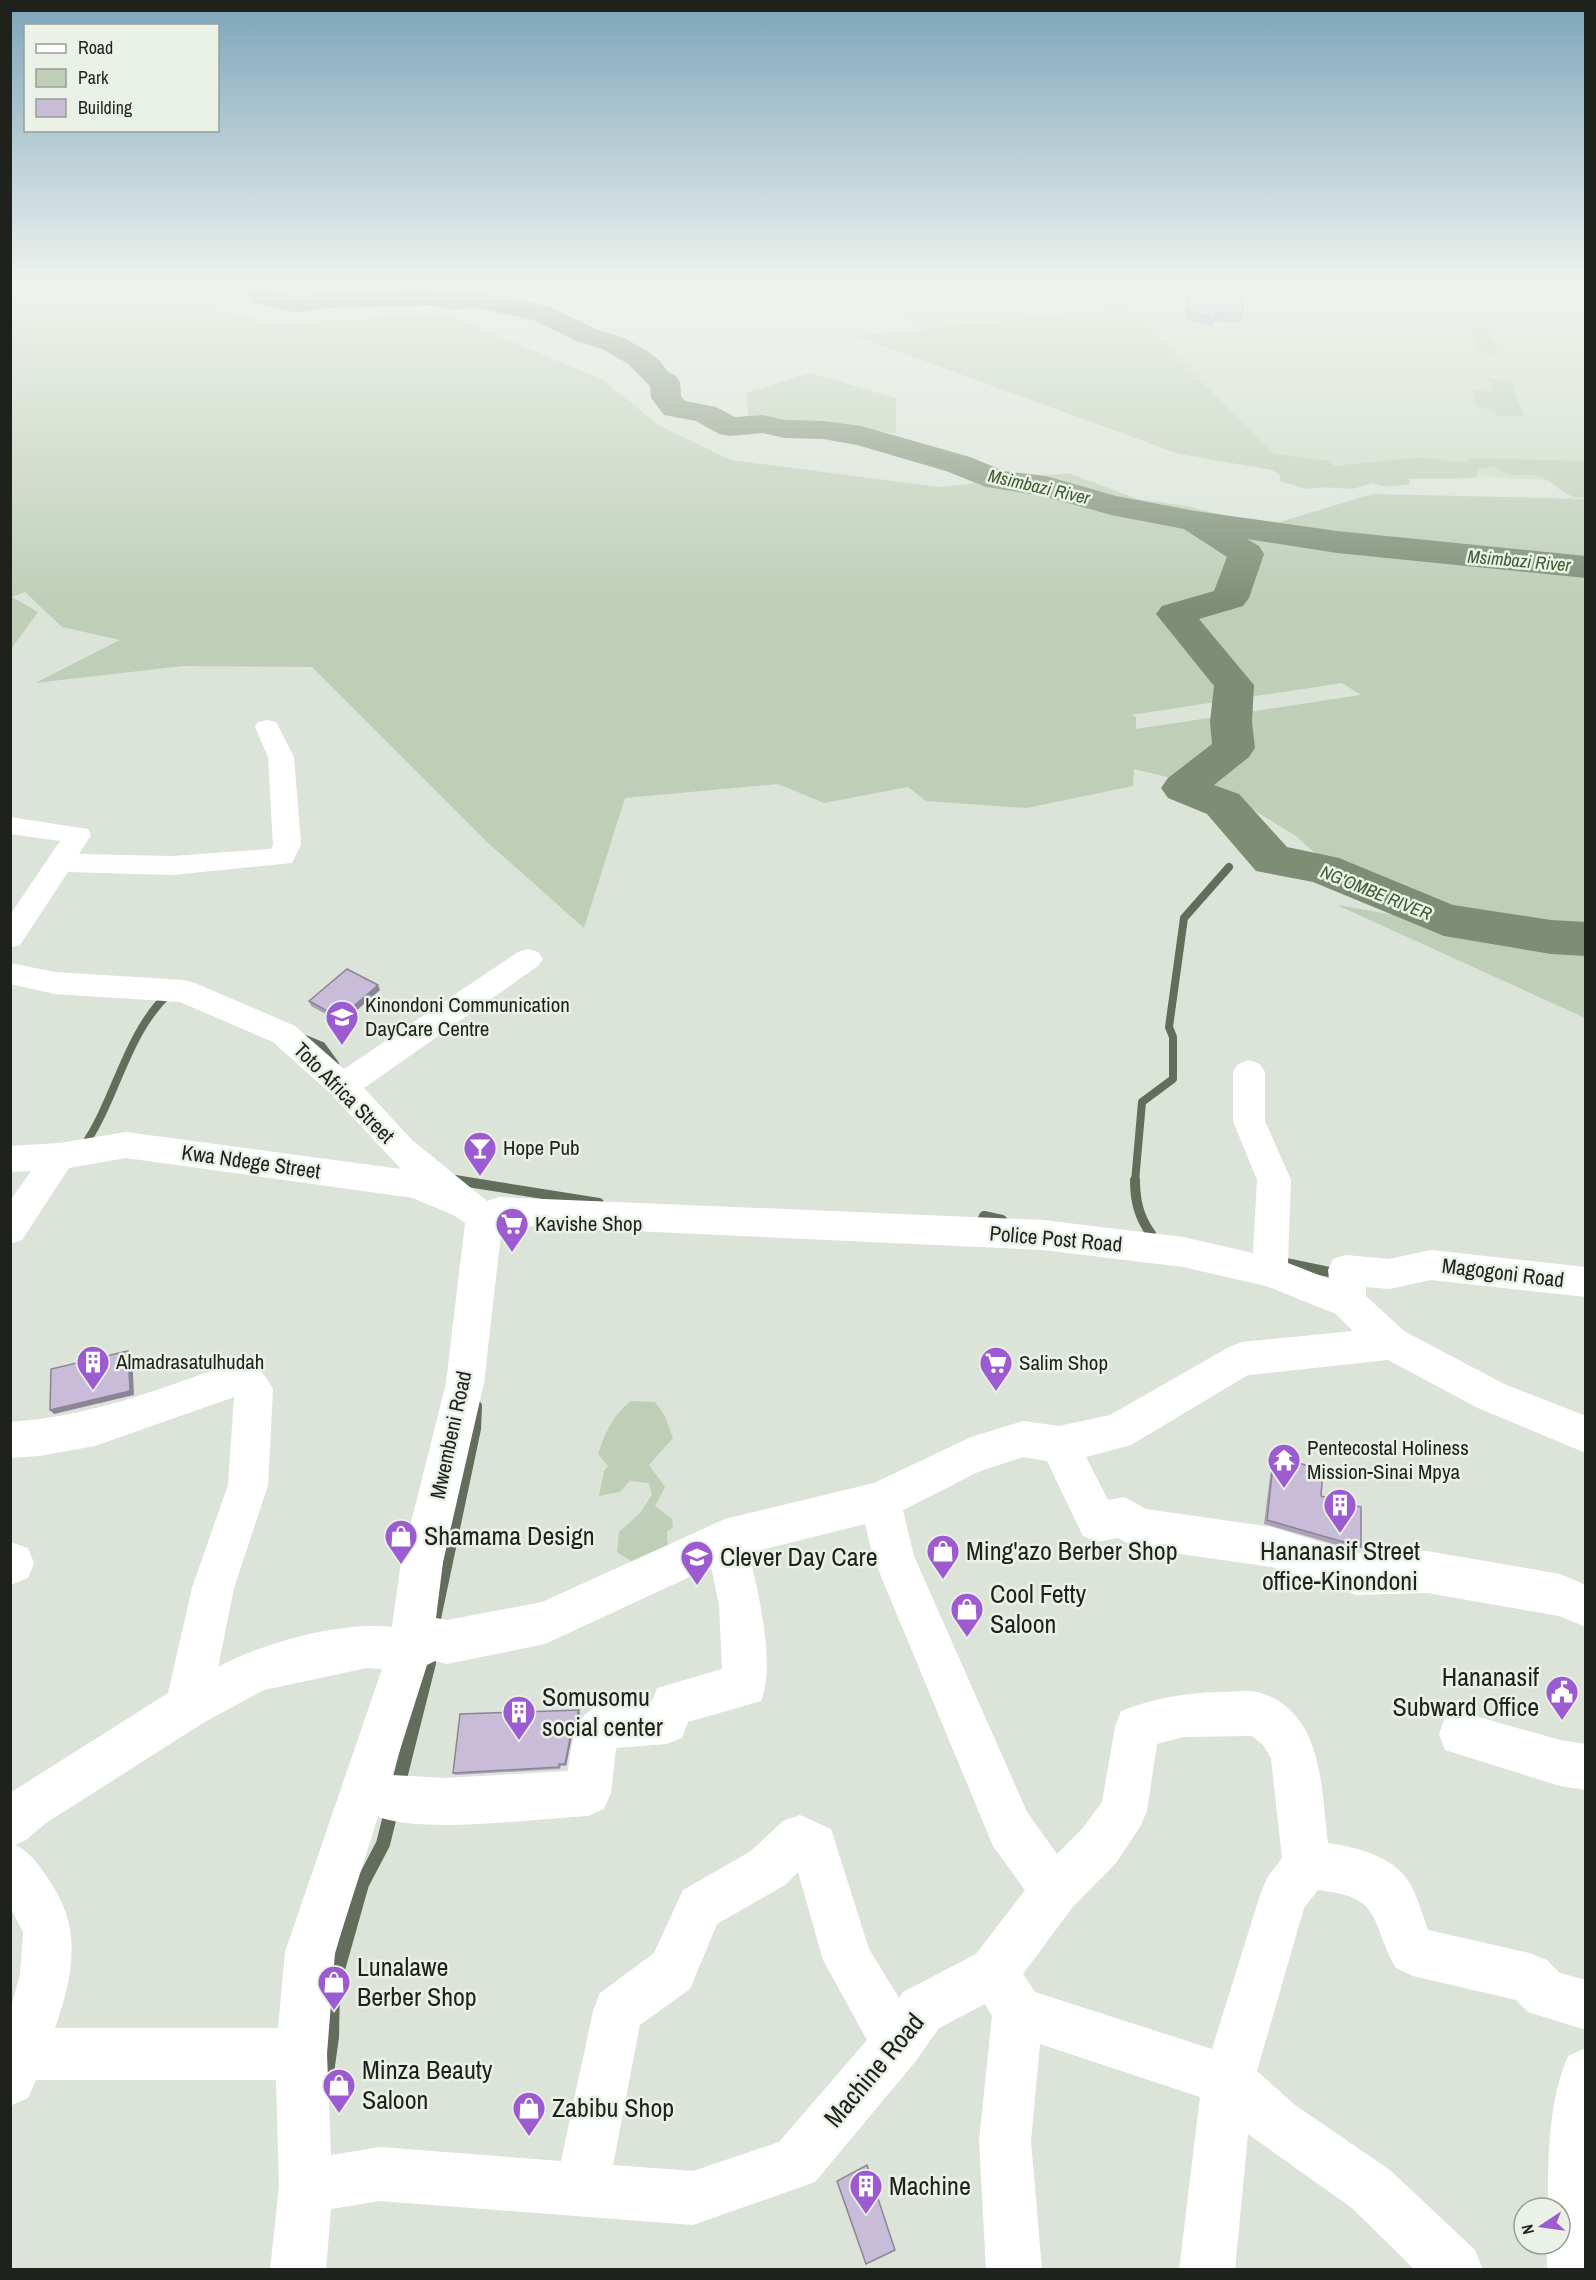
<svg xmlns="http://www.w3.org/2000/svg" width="1596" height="2280" font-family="'Archivo Narrow',sans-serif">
	<rect width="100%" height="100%" fill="#dce4d9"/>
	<path fill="#cfdbc9" d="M849,287H1585V482L1471,476L1325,472L1001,352L908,321Z"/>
	<path fill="#bfceb7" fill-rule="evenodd" d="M11,287H218L219,309L268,323L450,315L603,380L660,426L731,460L939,487L1069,473L1137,499L1186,506L1267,526L1372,494L1585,499V1018L1337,905L1423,920L1364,898L1296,836L1221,790L1134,769L1133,786L1027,808L926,801L908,787L824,803L778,784L625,798L584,928L487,842L312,667L183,666L35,683L120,640L62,627L25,592L12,597L38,612L11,649ZM1342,683L1361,695L1136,729V717L1131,715Z
		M1128,307L1267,448L1276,454L1328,461L1334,466L1422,457L1453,462L1468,461L1470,458L1585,461V498C1557,497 1558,480 1534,475C1516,472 1512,481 1494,466L1478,469L1477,477C1454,480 1432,478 1409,479L1410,484C1397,486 1385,488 1373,483L1352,489L1322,487L1306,489L1280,481V475L1272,470L1179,454L856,336Z
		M1486,327L1501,356L1478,351L1472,328Z
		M810,373L896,398V433L749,420L746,393Z
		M1485,378L1510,381L1524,416H1498L1493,410L1476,406L1472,390L1492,392L1493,384Z
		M631,1401L655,1402L665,1416L673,1438L649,1465L665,1487L655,1506L672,1519L673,1527L667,1532L668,1551L656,1563L631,1561L617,1552L619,1532L640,1513L652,1495L649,1483L630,1481L620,1492L599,1496L604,1471L608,1466L598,1454C606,1432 612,1416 631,1401Z"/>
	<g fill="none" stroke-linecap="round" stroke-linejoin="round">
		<path stroke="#626d5b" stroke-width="8" d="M305,1039L322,1046L335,1064
			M83,1147C117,1098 125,1035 169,993
			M453,1180L465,1182
			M1135,1182L1142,1102L1173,1079V1037L1169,1027L1184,918L1229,867"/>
		<path stroke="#626d5b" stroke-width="10" d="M455,1180L599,1203
			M1135,1180C1135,1201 1139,1217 1151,1234
			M979,1227L984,1216L1002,1220
			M1281,1262L1334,1273
			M434,1628L476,1429L477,1406"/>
		<path stroke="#626d5b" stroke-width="14" d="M398,1786L429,1663
			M326,2080L332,2037L333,1987L362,1884L383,1844L392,1808"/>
		<path fill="#7e8e75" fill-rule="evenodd" d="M244,287H271L273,291L297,297L328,292L431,289L453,294L472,292L502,296L549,306L596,329L622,337L647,351L660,361L668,372L676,376L680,382L681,396L685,401L716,407L735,417L763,415L784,420L823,421L861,426L970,457L1004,471L1046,476L1116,496L1195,511L1337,531L1586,556V578L1337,553L1247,539L1259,546L1264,554L1249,598L1243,606L1199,619L1254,685L1252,722L1255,748L1249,757L1214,785L1239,794L1287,847L1339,858L1453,905L1551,920L1586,922V956L1551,954L1444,936L1313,882L1256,871L1207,814L1168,798L1161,788L1168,778L1212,744L1210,722L1214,686L1156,614L1162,606L1214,591L1227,557L1184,529L1111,515L1043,496L986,487L946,471L857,445L823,439L784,438L763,433L730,436L719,434L696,421L664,415L651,398L650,386L627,363L602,349L576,341L533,320L497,312L472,308L453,310L431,305L328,308L297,313L252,303Z"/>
		<path fill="#fff" fill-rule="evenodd" d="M267,720L276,722L294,757L301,844L292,863L172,875L68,872L20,945L10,948V915L60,841L10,834V817L88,829L91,835L79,854L172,856L271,849L273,844L268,757L255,727L258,722Z
			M528,949L538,952L543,959L538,966L364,1088L412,1140L487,1201L499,1197L1043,1220L1183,1237L1253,1253L1257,1180L1233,1121V1072L1238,1064L1249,1060L1260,1064L1265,1072V1121L1291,1180L1288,1263L1329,1279L1328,1270L1333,1259L1346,1255L1389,1259L1431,1250L1586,1267V1297L1431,1280L1389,1289L1366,1287V1296L1404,1331L1504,1384L1586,1416V1453L1478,1408L1388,1360L1248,1375L1131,1445L1086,1457L1108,1500L1124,1497L1146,1509L1272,1527L1356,1553L1427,1551L1560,1574L1586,1585V1627L1559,1616L1427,1593L1356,1595L1272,1567L1137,1548L1118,1538L1097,1542L1083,1536L1047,1461L1023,1457L980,1471L903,1510L914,1556L1027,1812L1057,1854L1082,1829L1102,1802L1115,1727L1121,1711C1154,1698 1185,1693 1220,1692C1233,1692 1250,1689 1261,1693C1324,1713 1321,1790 1328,1843C1356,1847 1393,1856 1409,1882C1418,1897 1422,1914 1428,1930L1529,1953L1547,1960L1560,1973L1586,1980V2030L1528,2012L1516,2000L1413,1976L1396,1968C1369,1920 1384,1897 1318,1890L1304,1908L1257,2071L1295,2105L1390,2170L1475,2250L1483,2270H1415L1352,2208L1248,2134L1235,2270H1179L1200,2097L1040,2044L1031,2141L1042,2270H986L979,2141L992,2016L985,2004L939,2028L915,2062L815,2182L693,2225L380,2201L331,2209L326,2270H270L279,2186L276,2080H36L28,2098L10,2106V2010L20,1975L23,1932L10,1907V1793L168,1693L192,1588L228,1485L234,1397L95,1446L39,1456L10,1458V1422C88,1417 158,1390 230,1364C253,1361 264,1370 273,1390L268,1485L234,1588L218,1667C262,1643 341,1621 392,1627L401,1562L446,1383L465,1223C450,1211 432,1207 413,1198L126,1158L69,1168L22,1240L10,1244V1201L31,1171L10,1172V1146L59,1143L126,1132L401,1169L332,1095L273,1042L180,1002L55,994L10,984V963L55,972L184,980L195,983L295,1026L344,1069L518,952ZM502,1225L1043,1250L1183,1267L1266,1286L1336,1314L1353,1331L1242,1342L1229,1347L1110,1415L1059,1426L1023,1421L971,1437L874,1483L725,1519L542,1602L447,1620L436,1618L443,1562L484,1383ZM865,1524L873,1557L993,1846L1025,1890L976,1954L903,1992L899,1998L869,1949L831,1829L800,1815L783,1821L751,1851L683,1890L654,1953L600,1993L593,2011L561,2161L380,2147L331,2155L327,2054L335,1952L378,1817C429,1834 531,1819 588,1816L604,1809L611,1793L616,1748L666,1744L682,1738L688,1722L761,1701C776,1664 758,1592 749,1553ZM711,1567L719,1605L722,1669L657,1688L652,1701C588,1705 576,1702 568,1771L446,1778L392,1775L427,1665L435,1661L447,1664L545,1644ZM367,1668L382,1669L285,1952L278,2028H55C74,1973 83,1927 47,1877C38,1864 30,1852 15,1845L26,1840L46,1823L203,1723L264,1690ZM1252,1736L1263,1745L1271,1758L1282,1858L1267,1878L1260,1895L1212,2049L1035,1992L1023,1974L1072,1908L1116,1863L1140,1827L1147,1811L1157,1744L1183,1737ZM798,1872L823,1960L867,2040L779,2142L693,2171L613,2165L640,2025L690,1989L717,1924L785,1885Z
			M10,1542L28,1548L34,1563L28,1578L13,1584H10Z
			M1461,1712L1560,1740L1586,1744V1790L1560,1786L1445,1750L1439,1734L1445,1718Z
			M1586,2048V2270H1547V2244H1560V2208H1548C1548,2158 1548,2103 1568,2056Z"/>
	</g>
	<path fill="#ada2ba" d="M1185,287H1241L1243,314L1241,322L1214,321L1213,327L1186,320Z
		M380,990L342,1023L311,1006L309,1001Z
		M1274,1456L1321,1496L1361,1547L1358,1551L1264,1524L1272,1460Z
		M580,1713L573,1731L566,1766H561L560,1769L455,1775L453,1773Z"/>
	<path fill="#8d8497" d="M378,985L380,990L342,1023L340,1018Z
		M128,1351L132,1355L134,1395L54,1414L50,1410Z
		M579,1710L580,1713L573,1731L566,1766L565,1764L572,1728Z"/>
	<path fill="#c9bcd8" stroke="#8d8497" stroke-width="1.5" d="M1187,287H1241L1243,314L1216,313L1215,318L1188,311Z
		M347,969L378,985L340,1018L309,1001Z
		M128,1351L130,1391L50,1410L51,1369Z
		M1274,1456L1323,1470L1321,1496L1361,1507V1547L1267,1520Z
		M579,1710L572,1728L565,1764H559V1767L453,1773L460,1714Z
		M867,2165L895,2250L866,2264L837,2181Z"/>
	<linearGradient id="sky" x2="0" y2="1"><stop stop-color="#7da5ba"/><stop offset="0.47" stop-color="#eff3ee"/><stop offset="1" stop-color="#eff3ee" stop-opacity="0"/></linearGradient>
	<rect width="1596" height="606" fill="url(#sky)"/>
	<defs>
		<symbol id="school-pin" viewBox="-11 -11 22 30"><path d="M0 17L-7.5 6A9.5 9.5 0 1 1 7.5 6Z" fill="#9c5bd1" stroke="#eaf1e6"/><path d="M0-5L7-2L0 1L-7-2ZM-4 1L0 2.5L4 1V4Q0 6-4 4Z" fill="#fff"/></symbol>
		<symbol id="bar-pin" viewBox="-11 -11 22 30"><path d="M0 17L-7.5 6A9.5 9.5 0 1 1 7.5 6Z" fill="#9c5bd1" stroke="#eaf1e6"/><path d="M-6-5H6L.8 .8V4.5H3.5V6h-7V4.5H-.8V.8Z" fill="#fff"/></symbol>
		<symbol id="supermarket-pin" viewBox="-11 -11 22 30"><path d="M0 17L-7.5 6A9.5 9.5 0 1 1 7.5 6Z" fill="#9c5bd1" stroke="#eaf1e6"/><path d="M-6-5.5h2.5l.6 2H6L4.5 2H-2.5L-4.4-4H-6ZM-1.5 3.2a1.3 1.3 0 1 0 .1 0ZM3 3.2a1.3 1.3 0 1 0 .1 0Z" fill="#fff"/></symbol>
		<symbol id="building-pin" viewBox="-11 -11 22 30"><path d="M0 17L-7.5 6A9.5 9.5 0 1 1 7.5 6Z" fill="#9c5bd1" stroke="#eaf1e6"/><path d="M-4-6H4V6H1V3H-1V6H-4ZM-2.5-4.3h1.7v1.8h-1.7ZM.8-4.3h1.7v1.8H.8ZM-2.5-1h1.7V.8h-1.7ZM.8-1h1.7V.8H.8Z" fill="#fff"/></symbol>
		<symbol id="temple-pin" viewBox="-11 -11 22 30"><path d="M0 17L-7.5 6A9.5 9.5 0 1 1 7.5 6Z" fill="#9c5bd1" stroke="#eaf1e6"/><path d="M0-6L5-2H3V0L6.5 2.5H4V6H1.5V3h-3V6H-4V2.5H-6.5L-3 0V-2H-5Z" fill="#fff"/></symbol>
		<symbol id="shop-pin" viewBox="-11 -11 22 30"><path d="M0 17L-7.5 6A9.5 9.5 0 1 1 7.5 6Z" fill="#9c5bd1" stroke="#eaf1e6"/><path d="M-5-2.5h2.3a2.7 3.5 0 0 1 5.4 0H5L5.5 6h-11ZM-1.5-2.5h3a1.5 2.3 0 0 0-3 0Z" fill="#fff"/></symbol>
		<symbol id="civic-pin" viewBox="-11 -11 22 30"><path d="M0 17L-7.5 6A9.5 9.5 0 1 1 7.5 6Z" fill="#9c5bd1" stroke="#eaf1e6"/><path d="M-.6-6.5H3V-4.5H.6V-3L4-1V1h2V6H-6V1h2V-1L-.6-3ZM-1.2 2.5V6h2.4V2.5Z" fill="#fff"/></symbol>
	</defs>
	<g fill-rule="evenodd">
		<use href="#school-pin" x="323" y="998" width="38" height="52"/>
		<use href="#bar-pin" x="461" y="1129" width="38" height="52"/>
		<use href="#supermarket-pin" x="493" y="1205" width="38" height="52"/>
		<use href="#building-pin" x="74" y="1343" width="38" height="52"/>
		<use href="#supermarket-pin" x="977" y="1344" width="38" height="52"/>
		<use href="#temple-pin" x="1265" y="1441" width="38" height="52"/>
		<use href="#building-pin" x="1321" y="1486" width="38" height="52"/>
		<use href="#shop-pin" x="382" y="1517" width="38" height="52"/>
		<use href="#shop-pin" x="924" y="1532" width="38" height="52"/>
		<use href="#school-pin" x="678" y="1538" width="38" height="52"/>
		<use href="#shop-pin" x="948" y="1590" width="38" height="52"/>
		<use href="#civic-pin" x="1543" y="1673" width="38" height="52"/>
		<use href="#building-pin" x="500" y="1693" width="38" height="52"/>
		<use href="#shop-pin" x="315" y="1963" width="38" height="52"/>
		<use href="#shop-pin" x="320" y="2066" width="38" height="52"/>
		<use href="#shop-pin" x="510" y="2089" width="38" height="52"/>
		<use href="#building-pin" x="847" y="2167" width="38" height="52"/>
	</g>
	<g text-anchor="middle" stroke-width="5" stroke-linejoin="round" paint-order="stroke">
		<g font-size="18" font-style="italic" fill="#405a30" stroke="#eaf1e6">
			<text transform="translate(1039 487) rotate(13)" y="6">Msimbazi River</text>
			<text transform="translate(1519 561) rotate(5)" y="6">Msimbazi River</text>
			<text transform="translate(1376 893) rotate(22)" y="6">NG'OMBE RIVER</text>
		</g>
		<g font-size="21" fill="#1f211d" stroke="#eaf1e6" text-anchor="start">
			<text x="365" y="1012">Kinondoni Communication<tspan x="365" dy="24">DayCare Centre</tspan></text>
			<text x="503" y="1155">Hope Pub</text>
			<text x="535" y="1231">Kavishe Shop</text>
			<text x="116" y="1369">Almadrasatulhudah</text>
			<text x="1019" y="1370">Salim Shop</text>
			<text x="1307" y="1455">Pentecostal Holiness<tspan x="1307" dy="24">Mission-Sinai Mpya</tspan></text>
		</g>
		<g font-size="21" fill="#1f211d" stroke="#eaf1e6">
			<text transform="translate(344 1093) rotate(45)" y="7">Toto Africa Street</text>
			<text transform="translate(251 1162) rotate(8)" y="7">Kwa Ndege Street</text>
			<text transform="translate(1056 1239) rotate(5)" y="7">Police Post Road</text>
			<text transform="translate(1503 1273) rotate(7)" y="7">Magogoni Road</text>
			<text transform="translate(451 1435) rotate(-78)" y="7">Mwembeni Road</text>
		</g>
		<g font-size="26" fill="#1f211d" stroke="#eaf1e6" text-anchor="start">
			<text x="424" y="1545">Shamama Design</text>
			<text x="966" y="1560">Ming'azo Berber Shop</text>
			<text x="1340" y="1560" text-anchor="middle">Hananasif Street<tspan x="1340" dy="30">office-Kinondoni</tspan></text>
			<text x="720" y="1566">Clever Day Care</text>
			<text x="990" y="1603">Cool Fetty<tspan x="990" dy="30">Saloon</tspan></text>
			<text x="1539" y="1686" text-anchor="end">Hananasif<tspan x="1539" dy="30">Subward Office</tspan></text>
			<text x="542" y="1706">Somusomu<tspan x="542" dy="30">social center</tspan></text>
			<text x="357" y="1976">Lunalawe<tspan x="357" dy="30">Berber Shop</tspan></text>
			<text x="362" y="2079">Minza Beauty<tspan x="362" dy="30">Saloon</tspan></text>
			<text x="552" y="2117">Zabibu Shop</text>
			<text x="889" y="2195">Machine</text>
		</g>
		<g font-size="26" fill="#1f211d" stroke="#eaf1e6">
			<text transform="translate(874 2070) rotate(-50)" y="9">Machine Road</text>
		</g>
	</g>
	<rect width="1596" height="2280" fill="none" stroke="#1f211d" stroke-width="24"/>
	<rect x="24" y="24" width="195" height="108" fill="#eaf1e6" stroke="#999e96" stroke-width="1.5"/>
	<rect x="36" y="44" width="30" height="9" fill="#ffffff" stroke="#999e96" stroke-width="1.5"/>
	<text x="78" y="54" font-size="18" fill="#1f211d">Road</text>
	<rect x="36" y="69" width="30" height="18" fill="#bfceb7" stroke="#999e96" stroke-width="1.5"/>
	<text x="78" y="84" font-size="18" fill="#1f211d">Park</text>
	<rect x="36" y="99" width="30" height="18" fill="#c9bcd8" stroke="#999e96" stroke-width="1.5"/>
	<text x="78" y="114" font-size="18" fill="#1f211d">Building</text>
	<g transform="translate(1542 2226) rotate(257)"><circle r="28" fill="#eaf1e6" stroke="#999e96" stroke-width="1.5"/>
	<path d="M0-4.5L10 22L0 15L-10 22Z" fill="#9c5bd1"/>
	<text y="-9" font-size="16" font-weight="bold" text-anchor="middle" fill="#1f211d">N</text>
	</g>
</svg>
